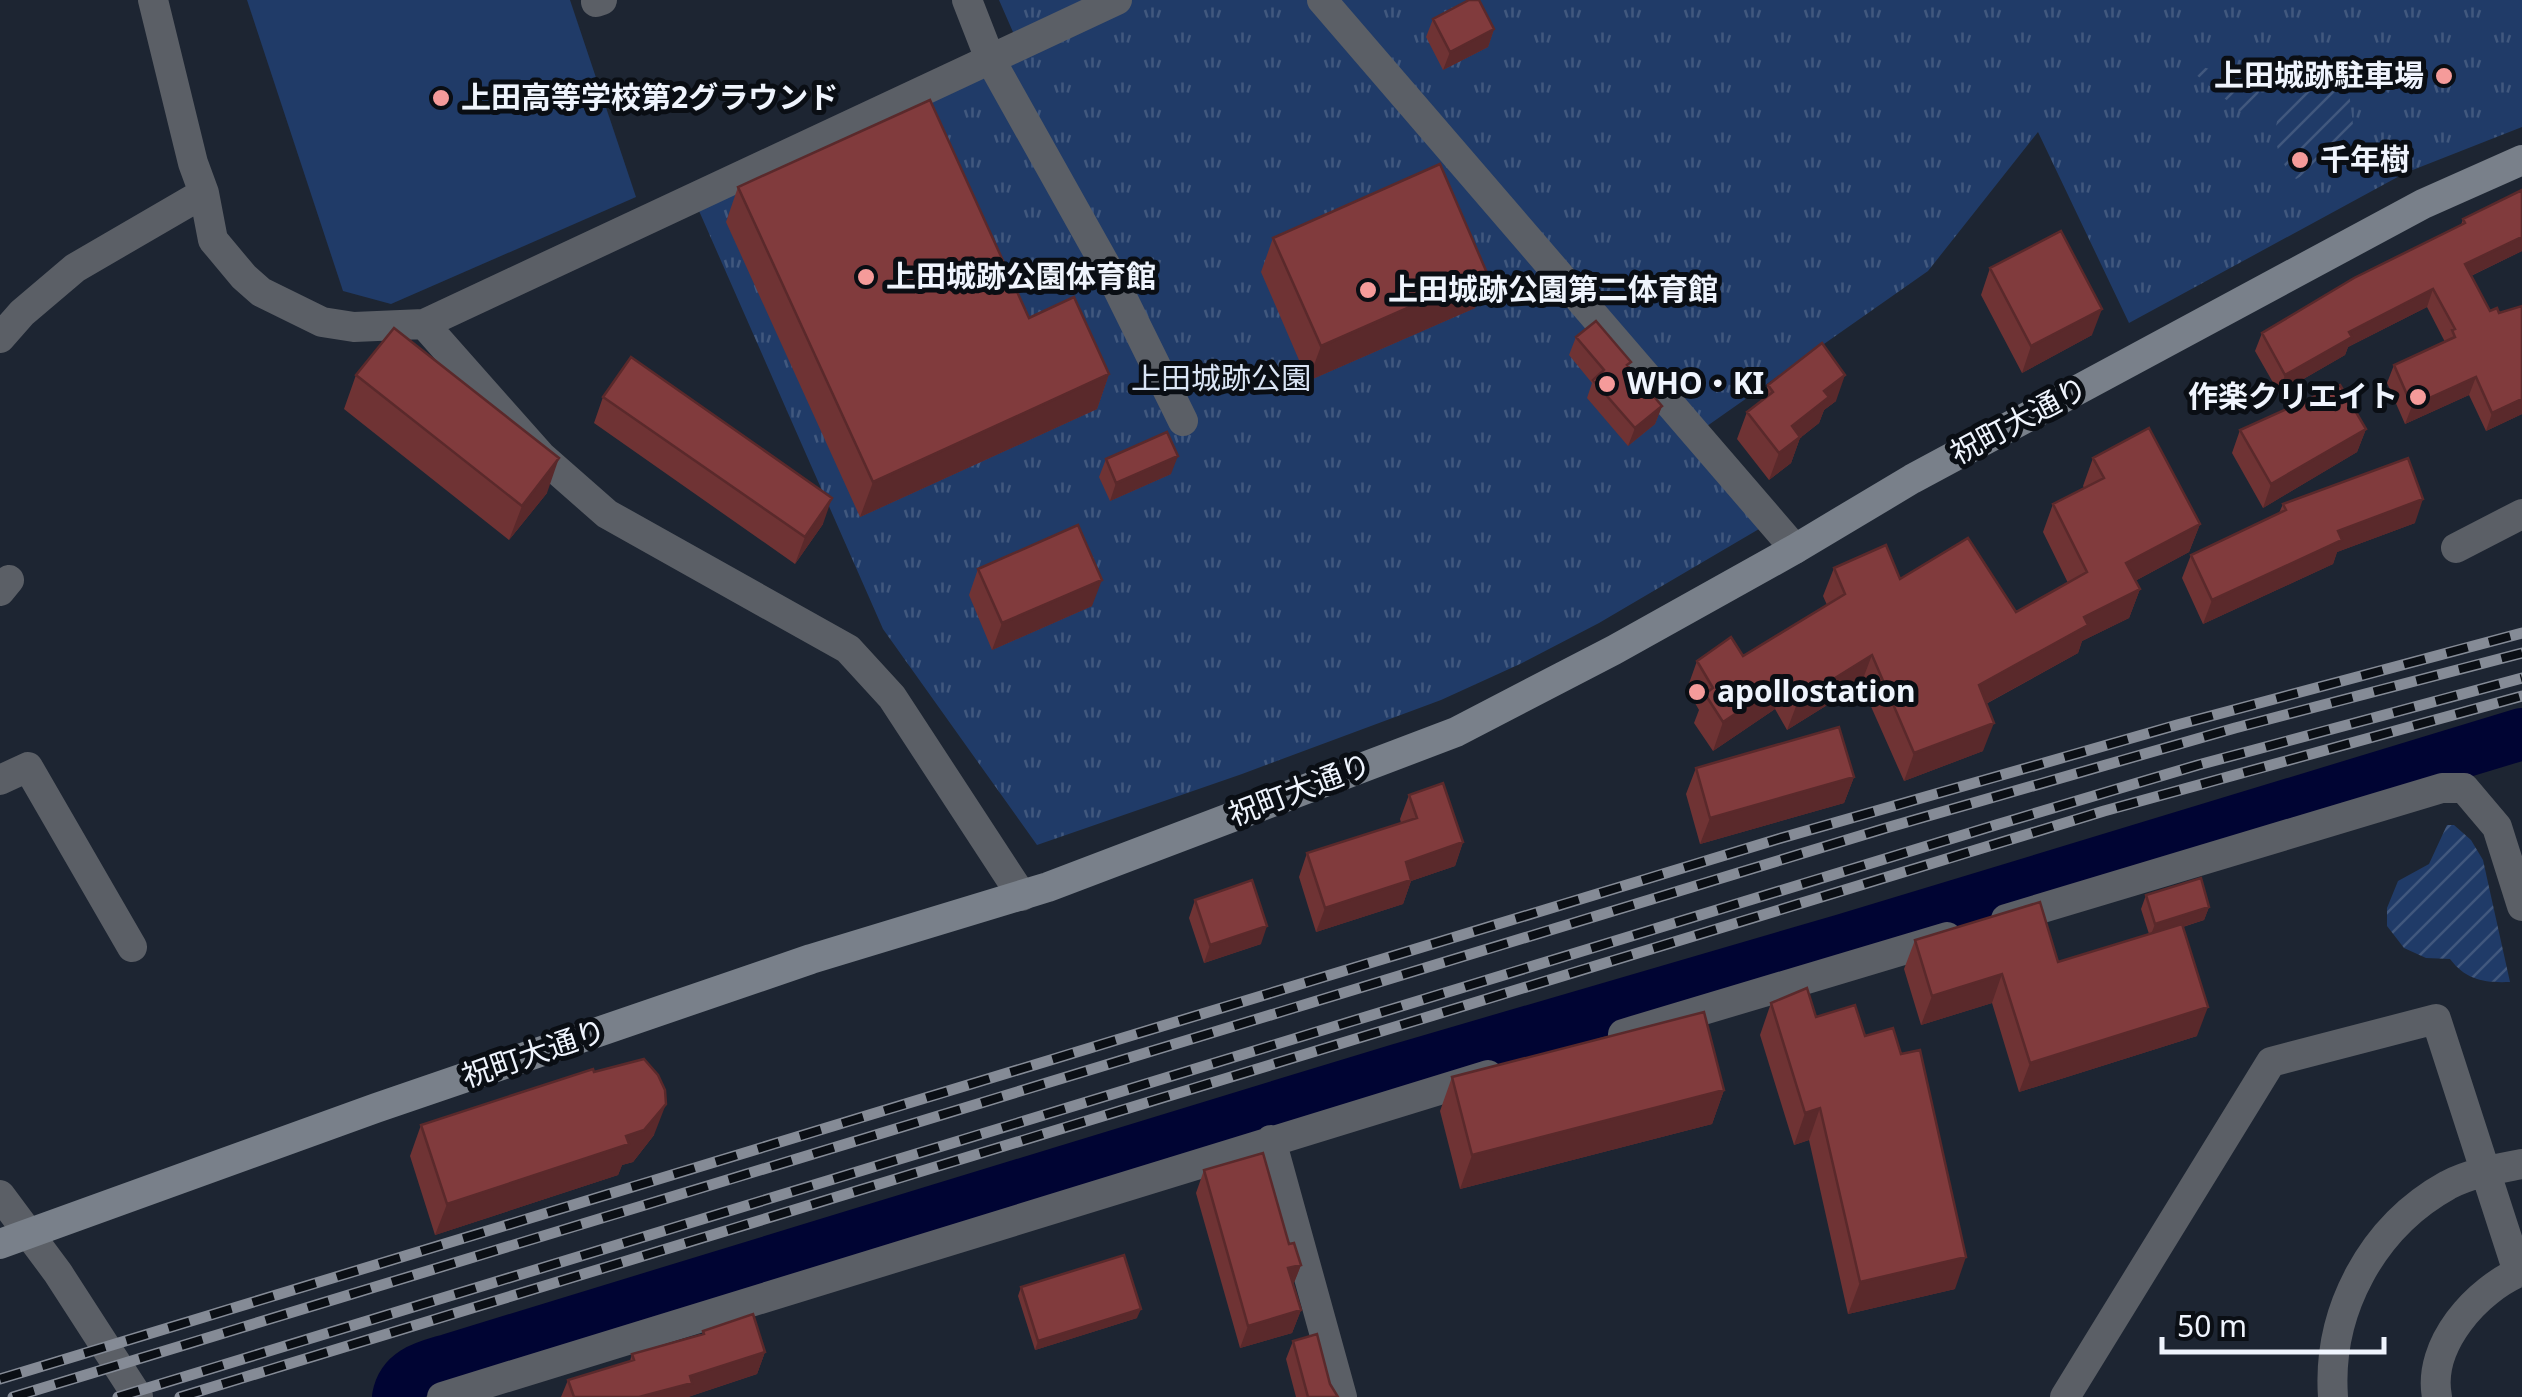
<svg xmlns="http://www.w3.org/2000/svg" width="2522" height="1397" font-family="'Noto Sans','Noto Sans JP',sans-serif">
	<defs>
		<pattern id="park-tufts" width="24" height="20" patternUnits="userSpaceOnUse" patternTransform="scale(2.5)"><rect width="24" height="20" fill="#203b68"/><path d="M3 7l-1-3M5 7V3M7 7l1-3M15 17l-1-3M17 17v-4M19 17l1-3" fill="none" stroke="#41587e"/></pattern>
		<pattern id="garden-furrows" width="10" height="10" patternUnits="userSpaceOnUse" patternTransform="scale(2.5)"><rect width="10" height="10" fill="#203b68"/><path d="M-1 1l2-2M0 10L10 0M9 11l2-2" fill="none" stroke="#41587e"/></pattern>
	</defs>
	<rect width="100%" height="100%" fill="#1d2532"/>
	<path fill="url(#park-tufts)" d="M999,0H2522V127L2405,173L2129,323L2038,132L1928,271L1690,438L1759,529L1599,623L1520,664L1441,700L1242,774L1037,845L883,629L696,204L1023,55Z"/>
	<path fill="url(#garden-furrows)" d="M2191,63L2252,83L2259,90L2258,98L2248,113H2242L2188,68Z
		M2348,84L2355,141L2349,150L2296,179C2271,157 2265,109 2301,93C2314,87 2334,87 2348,84Z
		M2447,825H2454L2471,840L2483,860L2510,982C2484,983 2466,980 2450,959L2426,958L2404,948L2387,926V908L2398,881L2429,864Z"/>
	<path fill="#203b68" d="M247,0H570L636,197L391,304L343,291Z"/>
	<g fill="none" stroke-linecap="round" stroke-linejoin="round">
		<path stroke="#000433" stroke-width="52" d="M398,1397C403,1370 428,1366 451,1359L1397,1070L1843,940L2522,734"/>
		<path stroke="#5b5f66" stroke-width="30" d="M153,0L193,163L204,193L213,240L244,277L261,292L322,322L354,327L424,324L1117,0
			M967,0L990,59L1111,275L1183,421
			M1322,0L1795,549
			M596,2L602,0
			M424,324L541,456L607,514L848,649L892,697L1022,896
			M0,338L22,313L75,268L204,193
			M2456,548L2522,514
			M0,591L9,580
			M0,780L28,767L132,947
			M2006,919L2442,788H2464L2497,827L2522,906
			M1623,1034L1947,937
			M1271,1140L1342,1397
			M0,1195L58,1273L138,1397
			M442,1397L1488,1075
			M2065,1397L2271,1062L2436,1019L2518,1272
			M2333,1397C2327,1311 2372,1227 2448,1185C2471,1173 2497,1169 2522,1164
			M2437,1397C2427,1345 2477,1289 2522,1271"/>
		<path stroke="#79808a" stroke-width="30" d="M0,1244L376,1108L811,959L1048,887L1456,732L1614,650L1795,549L1912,479L2423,204L2522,160"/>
		<defs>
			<path id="rail" d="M0,1379L1778,839L2177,725L2522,633
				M13,1397L1886,828L2235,728L2522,653
				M118,1397L1996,825L2198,765L2522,678
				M180,1397L2104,811L2522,696"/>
		</defs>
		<use href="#rail" stroke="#858b96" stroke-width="11"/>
		<use href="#rail" stroke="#0a0e14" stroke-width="8" stroke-dasharray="22" stroke-linecap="butt"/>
	</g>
	<path fill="#6f3334" d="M1433,19L1494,29L1488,47L1443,70L1426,37Z
		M738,187L1029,318L1109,374L1097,409L860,517L726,222Z
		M2463,219L2522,251L2471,276L2490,311L2499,313L2522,306V414L2486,431L2469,395L2405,424L2387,383L2394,365L2445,342L2427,307L2348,347L2345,355L2279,393L2255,351L2262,333L2461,225Z
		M1273,238L1475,308L1308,381L1261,272Z
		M1990,268L2092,335L2022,373L1981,295Z
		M1576,337L1662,406L1655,424L1628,446L1587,398L1592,383L1569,355Z
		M356,375L547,493L509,540L344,409Z
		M1768,385L1836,401L1824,410L1819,423L1800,438L1791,463L1769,480L1737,439L1747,412L1762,401Z
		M603,397L823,524L795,564L594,423Z
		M2366,429L2357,452L2263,508L2232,453L2240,430Z
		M2093,458L2200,524L2189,552L2135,581L2140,589L2129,618L2082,641L2078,653L1986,704L1983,751L1904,781L1861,684L1787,730L1775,709L1713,751L1694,723L1699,710L1687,689L1697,661L1743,656L1827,605L1823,596L1834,568L1900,579L2016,612L2068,583L2043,532L2053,504L2084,488L2083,486Z
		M1106,459L1171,474L1110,501L1099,477Z
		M2283,504L2415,523L2337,552L2333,564L2203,624L2182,578L2191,555L2279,513Z
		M978,569L1092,606L992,650L969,595Z
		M1696,768L1854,777L1844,803L1700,844L1686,794Z
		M1409,795L1463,842L1455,866L1411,881L1403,904L1316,932L1299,877L1307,853L1401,823L1400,819Z
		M2146,895L2209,907L2204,920L2183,927L2197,1036L2019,1092L1992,1003L1921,1025L1904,969L1915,940L2058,962L2149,934L2141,909Z
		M1195,900L1261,944L1204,963L1189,918Z
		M1771,1003L1816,1017L1865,1036L1955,1289L1848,1314L1809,1140L1794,1145L1760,1035Z
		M594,1072L654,1135L633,1162L622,1165L618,1175L435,1235L410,1156L421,1125Z
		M1452,1077L1724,1090L1712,1124L1460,1189L1440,1111Z
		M1204,1170L1289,1244L1301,1265L1293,1285L1301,1310L1292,1333L1240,1348L1196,1193Z
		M1021,1287L1137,1318L1035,1350L1018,1296Z
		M703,1331L765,1352L757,1374L688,1397H561L568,1380L630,1361L632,1354L702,1335Z
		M1293,1341L1330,1384L1338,1397H1296L1286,1359Z"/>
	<path fill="#5a292b" d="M1494,29L1488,47L1443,70L1450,52Z
		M2522,237V251L2458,282L2465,264Z
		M1487,273L1475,308L1308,381L1321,346Z
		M2433,289L2427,307L2348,347L2345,355L2279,393L2285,375L2349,332Z
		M2102,309L2092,335L2022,373L2031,346Z
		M1109,374L1097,409L860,517L873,482Z
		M1845,375L1836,401L1824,410L1819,423L1800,438L1791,463L1769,480L1779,453L1792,426L1824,391Z
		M2476,377L2469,395L2405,424L2412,406Z
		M2522,399V414L2486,431L2492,413Z
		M1662,406L1655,424L1628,446L1635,428Z
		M2366,429L2357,452L2263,508L2271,484Z
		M1178,456L1171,474L1110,501L1116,483Z
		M559,458L547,493L509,540L522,506Z
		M832,498L823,524L795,564L805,537Z
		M2423,499L2415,523L2337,552L2333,564L2203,624L2212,600L2338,531Z
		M2200,524L2189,552L2116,591L2126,563Z
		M1102,580L1092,606L992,650L1002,623Z
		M2140,589L2129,618L2082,641L2078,653L1969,713L1979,685L2084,617Z
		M1872,655L1861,684L1787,730L1798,701Z
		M1785,681L1775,709L1713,751L1723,722Z
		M1994,723L1983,751L1904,781L1914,753Z
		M1854,777L1844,803L1700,844L1710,818Z
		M1463,842L1455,866L1411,881L1403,904L1316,932L1325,908L1406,862Z
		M2209,907L2204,920L2150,937L2155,924Z
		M1267,926L1261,944L1204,963L1210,945Z
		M2002,974L1992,1003L1921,1025L1932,996Z
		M2208,1007L2197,1036L2019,1092L2030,1063Z
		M1724,1090L1712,1124L1460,1189L1472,1155Z
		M666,1104L654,1135L633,1162L622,1165L618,1175L435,1235L447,1204L626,1136Z
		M1820,1108L1809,1140L1794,1145L1805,1113Z
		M1966,1257L1955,1289L1848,1314L1860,1282Z
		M1301,1265L1292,1288L1288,1268Z
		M1141,1309L1137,1318L1035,1350L1038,1341Z
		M1301,1310L1292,1333L1240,1348L1248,1326Z
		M765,1352L757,1374L688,1397H638L690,1376Z"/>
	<path fill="#813b3d" stroke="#5a292b" stroke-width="2.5" d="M1469,0H1479L1494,29L1450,52L1433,19Z
		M930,100L1029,318L1074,297L1109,374L873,482L738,187Z
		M1440,164L1487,273L1321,346L1273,238Z
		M2522,190V237L2465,264L2490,311L2497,308L2499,313L2522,306V399L2492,413L2476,377L2412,406L2394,365L2455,337L2452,330L2455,329L2433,289L2349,332L2352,337L2285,375L2262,333L2354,278L2465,223L2463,219Z
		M2061,231L2102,309L2031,346L1990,268Z
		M1596,321L1631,362L1627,365L1662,406L1635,428L1593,380L1604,370L1576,337Z
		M394,328L559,458L522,506L356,375Z
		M1822,343L1845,375L1824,391L1829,397L1792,426L1800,437L1779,453L1747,412L1773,392L1768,385Z
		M631,357L832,498L805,537L603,397Z
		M2340,385L2366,429L2271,484L2240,430Z
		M2149,428L2200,524L2126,563L2140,589L2084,617L2088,625L1979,685L1994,723L1914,753L1872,655L1798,701L1785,681L1723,722L1705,694L1713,688L1697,661L1731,637L1743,656L1845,594L1834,568L1886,545L1900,579L1968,538L2016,612L2087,572L2053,504L2104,478L2093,458Z
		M1167,432L1178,456L1116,483L1106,459Z
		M2408,458L2423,499L2338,531L2342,540L2212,600L2191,555L2286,510L2283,504Z
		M1078,525L1102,580L1002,623L978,569Z
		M1839,727L1854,777L1710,818L1696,768Z
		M1443,783L1463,842L1406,862L1411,880L1325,908L1307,853L1417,818L1409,795Z
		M2201,878L2209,907L2155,924L2146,895Z
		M1252,880L1267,926L1210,945L1195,900Z
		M2040,902L2058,962L2182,924L2208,1007L2030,1063L2002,974L1932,996L1915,940Z
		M1807,988L1816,1017L1855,1005L1865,1036L1893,1028L1901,1054L1920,1050L1966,1257L1860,1282L1820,1108L1805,1113L1771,1003Z
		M1704,1012L1724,1090L1472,1155L1452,1077Z
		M644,1059L658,1075L665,1090L666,1104L644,1130L626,1136L629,1144L447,1204L421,1125L593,1069L594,1072Z
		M1263,1153L1289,1244L1294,1243L1301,1265L1288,1268L1301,1310L1248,1326L1204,1170Z
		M1124,1255L1141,1309L1038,1341L1021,1287Z
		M753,1314L765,1352L690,1376L692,1383L639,1397H574L568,1380L634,1360L632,1354L704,1334L703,1331Z
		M1317,1334L1330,1384L1338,1397H1308L1293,1341Z"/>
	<g fill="#f59b9a" stroke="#0a0e14" stroke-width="4">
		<circle cx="2444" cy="76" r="10"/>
		<circle cx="441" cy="98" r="10"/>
		<circle cx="2300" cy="160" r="10"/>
		<circle cx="866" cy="277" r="10"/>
		<circle cx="1368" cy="290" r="10"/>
		<circle cx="1607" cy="384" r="10"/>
		<circle cx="2418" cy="397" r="10"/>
		<circle cx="1697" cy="692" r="10"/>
	</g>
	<g text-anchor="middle" stroke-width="10" stroke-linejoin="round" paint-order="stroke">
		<g font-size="30" font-weight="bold" fill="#eff4fd" stroke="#0a0e14" text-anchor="start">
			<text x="2424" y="86" text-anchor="end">上田城跡駐車場</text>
			<text x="461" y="108">上田高等学校第2グラウンド</text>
			<text x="2320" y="170">千年樹</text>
			<text x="886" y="287">上田城跡公園体育館</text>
			<text x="1388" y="300">上田城跡公園第二体育館</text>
			<text x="1627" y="394">WHO・KI</text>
			<text x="2398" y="407" text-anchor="end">作楽クリエイト</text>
			<text x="1717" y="702">apollostation</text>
		</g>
		<g font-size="30" fill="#dae5f5" stroke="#0a0e14">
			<text x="1221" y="389">上田城跡公園</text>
		</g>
		<g font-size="30" fill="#eff4fd" stroke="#0a0e14">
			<text transform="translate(2019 421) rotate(-28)" y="10">祝町大通り</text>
			<text transform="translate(1300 790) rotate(-21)" y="10">祝町大通り</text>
			<text transform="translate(534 1054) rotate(-19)" y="10">祝町大通り</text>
		</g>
	</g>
	<path d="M2162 1337v15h222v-15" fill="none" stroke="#eff4fd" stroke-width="5"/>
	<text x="2177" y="1337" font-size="30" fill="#eff4fd" stroke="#0a0e14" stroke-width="8" paint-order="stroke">50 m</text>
</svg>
